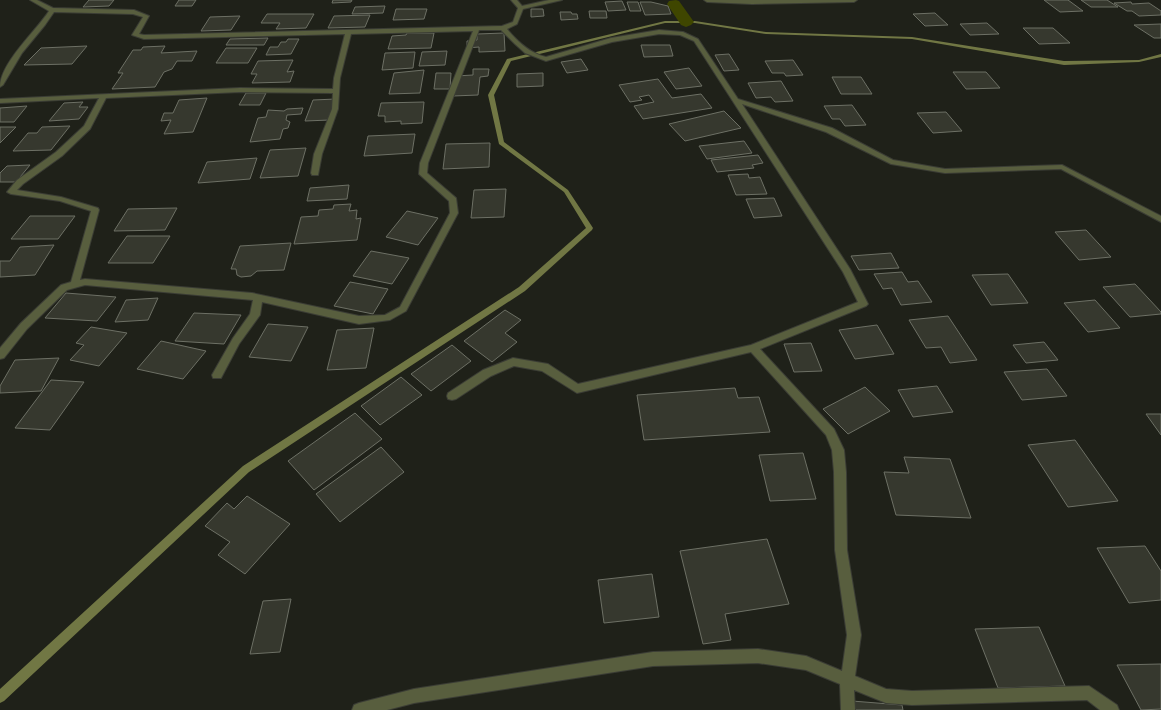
<svg xmlns="http://www.w3.org/2000/svg" width="1161" height="710" font-family="'Fira Sans',sans-serif">
	<rect width="100%" height="100%" fill="#1f2119"/>
	<g fill="none" stroke-linecap="round" stroke-linejoin="round">
		<path fill="#717744" fill-rule="evenodd" d="M665,21H695L766,32L912,37L1064,61L1139,60L1161,54V57L1139,62L1064,65L912,39L766,34L695,23H665L511,61L494,95L504,142L568,190L593,228L592,230L525,291L249,472L4,701L0,703V689L243,466L519,287L586,228L564,192L499,144L488,95L507,59Z"/>
		<path fill="#3f4600" fill-rule="evenodd" d="M676,0L679,1L694,22L691,25L686,27L681,25L667,4L669,1Z"/>
	</g>
	<path fill="#36382e" stroke="#6d7065" d="M89,0H114L109,6L83,7Z
		M179,0H196L192,6H175Z
		M333,0H352L351,2L332,3Z
		M1044,0H1068L1083,11L1060,12Z
		M1081,0H1107L1118,7H1091Z
		M622,1L626,10L608,11L605,2Z
		M627,2H638L641,11H630Z
		M640,2H651L668,6L671,14L645,15Z
		M1131,2L1132,4L1149,3L1161,11V15L1139,16L1132,11H1127L1114,3Z
		M385,6L383,13L352,14L355,7Z
		M396,9H427L424,19L393,20Z
		M531,9H543L544,16L531,17Z
		M589,11H606L607,18H590Z
		M560,12H571L572,14H577L578,19L561,20Z
		M935,13L948,25L925,26L913,14Z
		M267,14H314L306,28L276,29L280,23H261Z
		M370,15L365,27L328,28L334,16Z
		M240,16L231,30L201,31L210,17Z
		M987,23L999,34L970,35L960,24Z
		M1161,24V38H1154L1134,25Z
		M1023,28H1053L1070,43L1039,44Z
		M407,33H434L431,48L388,49L392,36L406,35Z
		M504,33L505,51L479,52V47L467,48V41L477,40V34Z
		M268,38L264,45H226L230,39Z
		M288,39H299L291,54L266,55L270,47H278L281,42H286Z
		M641,45H670L673,56L644,57Z
		M87,46L72,64L24,65L41,48Z
		M165,46L161,53L197,51L192,61H177L172,69L164,72L155,87L112,89L123,73H118L133,50H141L143,47Z
		M226,48H257L248,63H216Z
		M447,51L445,65L419,66L422,52Z
		M415,52L413,68L382,70L385,53Z
		M729,54L739,70L724,71L715,55Z
		M581,59L588,70L567,73L561,62Z
		M293,60L287,72L294,71L290,82L252,83L257,74H251L258,61Z
		M793,60L803,75L786,76L784,73H772L765,61Z
		M689,68L702,86L676,89L664,72Z
		M473,69H489L488,76L480,77L478,95L453,96L456,76L473,75Z
		M424,70L420,93L389,94L394,73Z
		M953,72H986L1000,88L966,89Z
		M436,73H451L450,89H434Z
		M543,73V86L517,87V74Z
		M832,77H861L872,94H841Z
		M658,79L672,98L701,94L712,108L643,119L634,106L654,102L649,95L639,97L642,100L630,102L619,85Z
		M781,81L793,101L775,102L771,97L756,98L748,83Z
		M246,93H266L260,105H239Z
		M207,98L193,132L164,134L171,120L161,121L164,113H173L179,100Z
		M336,99L330,120L305,121L313,100Z
		M83,102L79,107H88L79,119L49,121L64,103Z
		M424,102L422,123L401,124V121L385,122V116H378L381,103Z
		M852,105L866,125L845,126L840,119H832L824,106Z
		M27,106L14,122H0V108Z
		M303,108L301,114L287,115L286,120L290,122L288,128L283,129L280,139L250,142L258,118L266,117L268,110L284,111L287,109Z
		M724,111L741,128L685,141L669,124Z
		M946,112L962,131L933,133L917,113Z
		M70,126L51,150L13,151L28,133H37L42,127Z
		M0,127H16L0,143Z
		M415,134L412,153L364,156L368,136Z
		M744,141L752,153L707,159L699,146Z
		M490,143L489,167L443,169L446,144Z
		M306,148L298,176L260,178L270,150Z
		M758,155L763,163L752,165L754,168L717,172L711,160Z
		M257,158L250,179L198,183L207,162Z
		M30,165L16,182H0V173L7,166Z
		M748,174L749,178L760,177L767,194L736,195L728,175Z
		M349,185L347,199L307,201L310,188Z
		M506,189L504,217L471,218L474,190Z
		M774,198L782,216L754,218L746,199Z
		M351,204L349,211L357,210L356,219L361,218L357,240L294,244L301,217L318,216L319,210L333,209L334,205Z
		M177,208L165,230L114,231L128,209Z
		M407,211L438,218L418,245L386,237Z
		M30,216H75L58,239H11Z
		M1086,230L1111,257L1079,260L1055,232Z
		M127,236H170L153,263H108Z
		M291,243L284,270L257,271L251,276L241,277L237,275L236,269H231L240,246Z
		M54,245L35,275L0,277V261H10L20,247Z
		M371,251L409,258L392,284L353,276Z
		M891,253L899,268L859,270L851,256Z
		M902,272L908,282L918,281L932,302L901,305L892,288L883,289L874,274Z
		M1008,274L1028,303L991,305L972,275Z
		M350,282L388,289L373,314L334,306Z
		M1135,284L1161,312V314L1130,317L1103,287Z
		M66,293L116,297L97,321L45,318Z
		M158,298L148,320L115,322L126,300Z
		M1095,300L1120,328L1088,332L1064,303Z
		M505,310L521,320L505,333L517,342L492,362L464,341Z
		M194,313L241,315L224,344L175,341Z
		M948,316L977,360L950,363L941,347L926,348L909,320Z
		M268,324L308,327L291,361L249,357Z
		M877,325L894,354L855,359L839,330Z
		M91,327L127,333L99,366L70,360L84,345L76,343Z
		M374,328L366,368L327,370L337,330Z
		M161,341L206,351L183,379L137,369Z
		M1044,342L1058,360L1026,363L1013,345Z
		M811,343L822,371L794,372L784,344Z
		M452,345L471,361L431,391L411,374Z
		M59,358L41,391L0,393V386L15,360Z
		M1047,369L1067,396L1022,400L1004,372Z
		M401,377L422,395L380,425L361,406Z
		M51,380L84,382L50,430L15,428Z
		M937,386L953,412L913,417L898,390Z
		M865,387L890,411L848,434L823,409Z
		M735,388L738,398L759,397L770,432L644,440L637,395Z
		M355,413L382,439L314,490L288,461Z
		M1146,414H1161V435Z
		M1075,440L1118,501L1068,507L1028,445Z
		M381,447L404,472L340,522L316,494Z
		M803,453L816,499L770,501L759,455Z
		M904,457L950,459L971,518L896,515L884,472L909,473Z
		M247,496L290,524L245,574L218,555L230,542L205,526L227,503L234,509Z
		M767,539L789,604L725,614L731,640L703,644L680,551Z
		M1145,546L1161,571V600L1129,603L1097,548Z
		M652,574L659,617L604,623L598,580Z
		M291,599L280,652L250,654L263,601Z
		M1039,627L1065,686L998,688L975,629Z
		M1161,664V709L1141,710L1117,665Z
		M852,701L902,705L903,710H854Z"/>
	<g fill="none" stroke-linecap="round" stroke-linejoin="round">
		<defs>
			<path id="minor" d="M30,0H37L53,8L134,10L149,16L139,34L144,35L502,26L513,22L518,8L511,0H517L522,6L549,0H562L523,9L517,24L507,29C517,41 529,53 546,57L611,38L659,30L683,32L698,39L738,99L832,128L893,160L945,169L1062,165L1161,216V222L1061,169L945,173L891,164L826,132L742,104L850,269L868,304L866,306L760,349L834,429L844,450L846,472L847,550L861,635L855,676L886,689L912,691L1089,686L1117,705L1119,710H1100L1087,700L912,705L886,703L854,690L855,710H841L840,684L806,670L758,663L653,666L414,703L387,710H352L354,705L359,703L414,689L653,652L758,649L806,656L842,671L847,635L835,550L834,472L832,450L826,435L751,352L577,393L542,371L514,366L491,376L456,399L452,400L448,399L447,396L448,393L483,370L513,358L548,364L578,384L751,345L858,302L843,272L694,41L680,35L659,34L612,42L546,61L525,53L515,44L501,30H479L428,163L427,173L456,198L458,213L406,311L390,320L359,324L262,302L260,315L239,344L221,378H213L212,375L233,338L250,314L253,300L85,285L67,290L27,329L4,358L0,359V348L21,323L61,285L71,282L91,211L60,201L11,194L7,192L17,180L56,152L84,126L99,98L0,103V99L240,88L333,89L334,78L345,34L144,39L132,35L143,17L133,14L54,12L45,25L22,53L3,85L0,87C0,63 36,31 49,11ZM473,31L420,163L419,174L449,201L450,213L400,307L385,315L359,316L252,293L85,279L80,280L99,210L98,208L61,197L17,190L23,184L62,156L90,129L106,98L240,92L333,93L332,109L314,154L311,173L312,175H318L322,154L338,109L340,78L351,34Z
				M704,0H857L854,2L752,4L707,2Z"/>
		</defs>
		<use href="#minor" stroke="#3b3d35" stroke-width="2"/>
		<use href="#minor" fill="#585e3e" fill-rule="evenodd"/>
	</g>
</svg>
